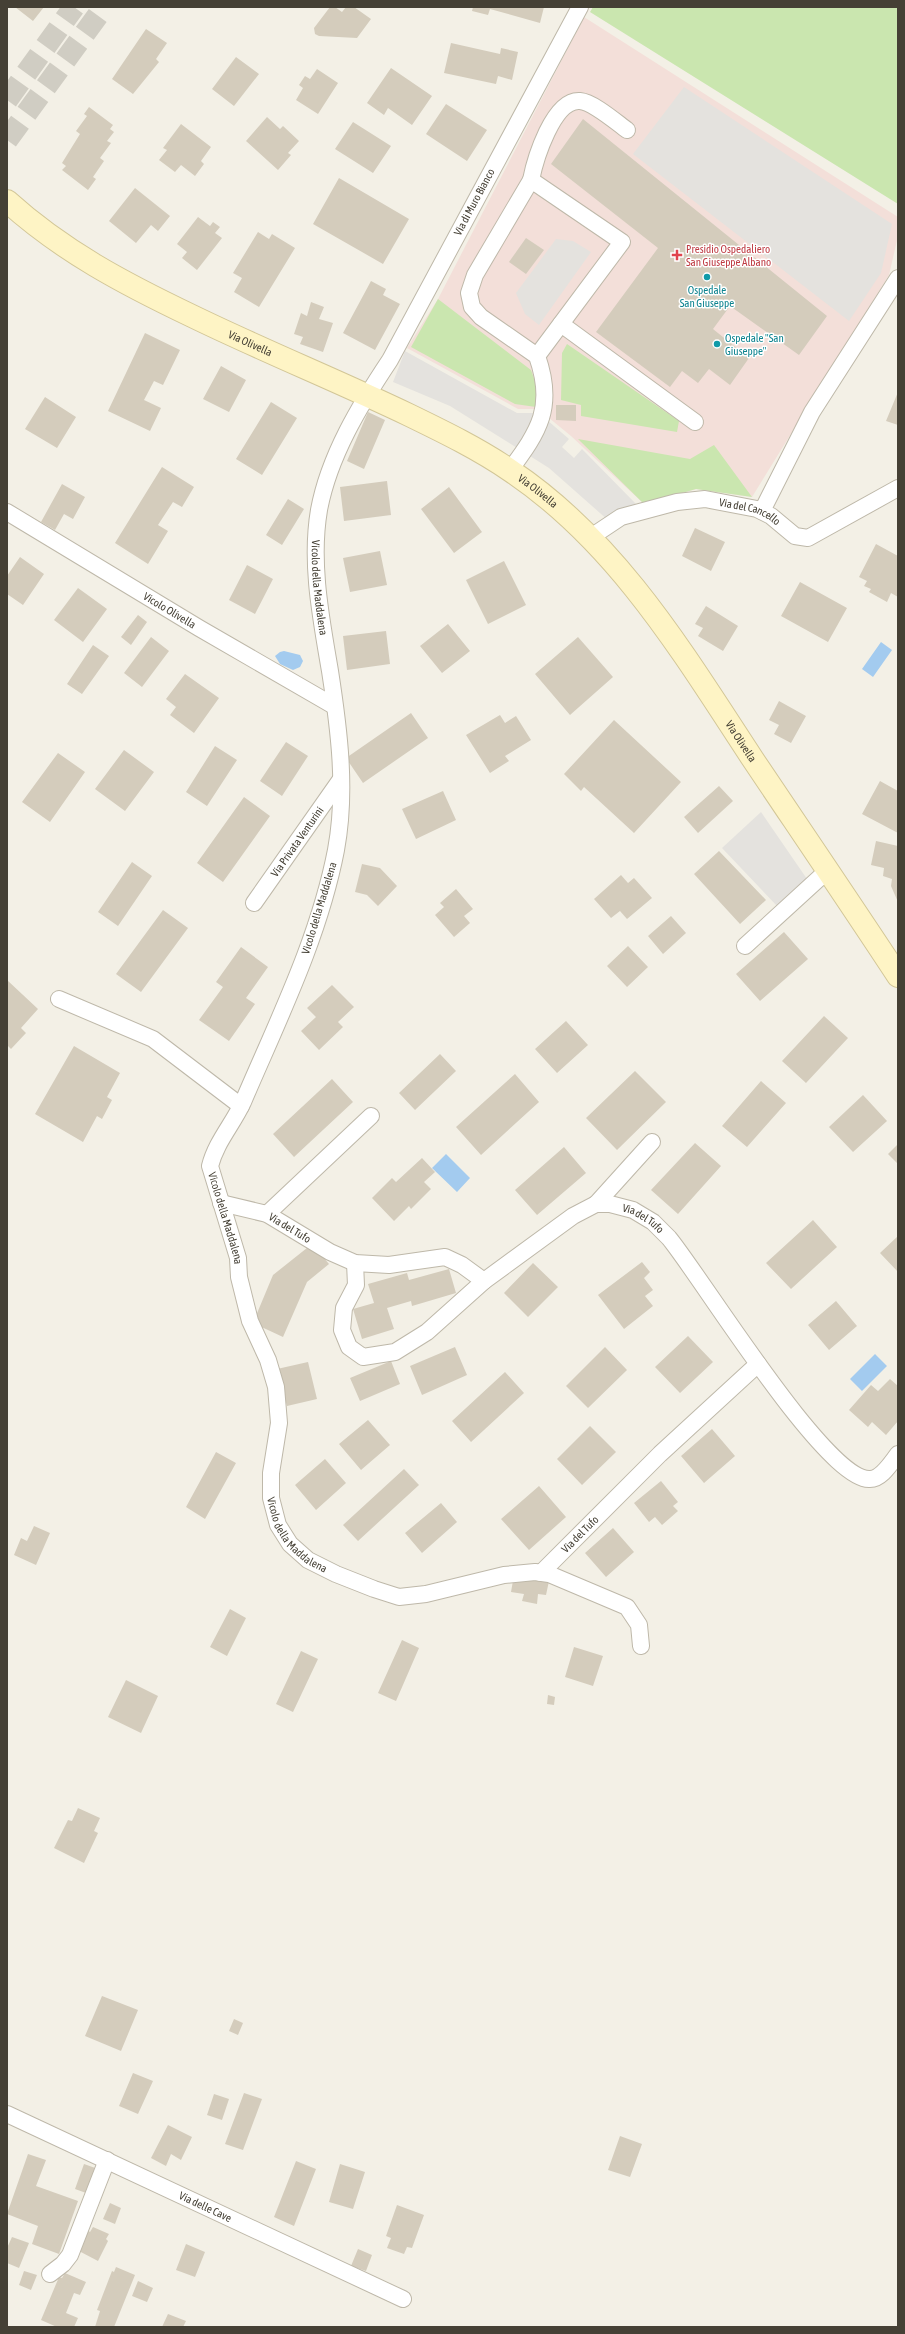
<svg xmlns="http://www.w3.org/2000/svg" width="905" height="2334" font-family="'Asap Condensed',sans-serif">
	<rect width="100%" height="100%" fill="#f3f0e6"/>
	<path fill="#f3dfd9" d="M584,17L898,217V236L889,275L752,497L696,489L644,504L571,436L538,409H518L407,348L438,299Z"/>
	<path fill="#cae6af" d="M593,7H898V204L590,12Z
		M438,299L531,370L536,384V407L515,404L411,347Z
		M567,344L679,421L677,432L581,416V405L561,400L562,353Z
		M578,439L690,459L714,445L752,497L696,489L644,504Z"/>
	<path fill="#e4e2de" d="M684,87L892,224L881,273L849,321L633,154Z
		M556,239L573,241L591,252L539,325L525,314L516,293Z
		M405,351L517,413H539L569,439L562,447L574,458L582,449L637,505L609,521L549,468L450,406L393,382Z
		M761,812L807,879L777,906L722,848Z"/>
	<path fill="#a3cbef" d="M881,642L892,650L873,677L862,669Z
		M284,651L300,655L303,661L300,667L293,670L280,664L275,656L280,652Z
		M446,1154L470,1178L457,1192L432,1168Z
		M875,1354L887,1366L862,1391L850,1379Z"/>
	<path fill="#d4ccbc" d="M15,7H44L33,21Z
		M330,7H335L342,12L346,7H354L371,19L357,38L319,36L315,34L314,28Z
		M473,7H544L540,23L490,9L488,15L472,11Z
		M146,29L167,43L156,59L159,62L133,94L112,79Z
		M451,43L500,54L501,48L518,52L512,80L498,76L496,84L444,73Z
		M236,57L259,74L234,106L212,89Z
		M391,68L432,96L412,125L388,108L384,115L367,103Z
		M317,69L338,83L318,114L296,100L303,88L299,85L305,76L310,79Z
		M446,104L487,130L467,161L426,134Z
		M89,107L113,125L110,129L114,132L107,141L111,143L100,158L104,161L93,177L96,179L88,190L62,170L66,166L62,163L80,134L76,131L87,116L84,114Z
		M267,117L280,129L283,126L299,141L288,153L291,155L278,170L246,141Z
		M583,119L827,316L799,355L730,306L713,329L749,358L730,385L709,369L698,383L682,371L670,387L596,332L658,248L551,164Z
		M353,122L391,146L373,173L335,149Z
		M181,124L211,147L201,161L204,164L195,176L181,165L175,172L159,160L167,150L163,148Z
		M339,178L409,219L383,264L313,224Z
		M135,188L170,216L158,231L151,225L136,243L109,221Z
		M198,217L210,226L213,222L220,227L215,233L222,238L197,270L182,258L187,252L177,244Z
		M258,232L269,239L272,234L295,248L259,307L234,292L242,278L233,273Z
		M526,238L544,250L526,274L509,262Z
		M371,281L386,289L383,295L400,304L375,350L343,333Z
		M311,302L324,307L319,319L333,323L323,352L300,344L303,337L294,334L301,313L307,316Z
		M145,333L180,350L163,385L154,381L144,400L161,408L150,431L108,411Z
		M221,366L246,380L229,412L203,399Z
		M898,392V425L886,421Z
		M45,397L76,417L57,448L25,429Z
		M271,402L297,418L262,475L236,459Z
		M556,405H576V421L556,420Z
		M368,412L385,420L364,469L347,461Z
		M162,467L194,487L182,507L173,502L158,525L168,531L148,564L115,543Z
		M387,481L391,515L344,521L340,487Z
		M62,484L85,497L73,519L64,514L55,530L41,522Z
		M449,487L482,532L454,553L421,509Z
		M288,499L304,509L282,545L266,535Z
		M695,528L725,542L711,571L682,556Z
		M876,544L898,556V597L891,593L887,602L869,592L871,589L864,586L867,581L859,577Z
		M380,551L387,585L350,592L343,558Z
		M20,557L44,574L23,605L7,594V576Z
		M504,561L526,605L488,624L466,580Z
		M247,565L273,579L255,614L229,600Z
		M800,582L847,608L828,642L781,616Z
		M78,588L107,609L83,642L54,620Z
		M706,606L738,626L723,651L698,636L703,628L695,624Z
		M138,615L147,622L131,645L121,637Z
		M448,624L470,651L442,673L420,646Z
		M386,631L390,664L347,670L343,636Z
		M151,637L169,651L142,687L124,673Z
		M578,637L613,677L570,715L535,674Z
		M93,645L109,656L82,694L67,684Z
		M185,674L219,698L194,733L170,715L176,707L166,699Z
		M779,701L806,716L791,743L774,734L779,725L769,720Z
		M411,713L428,738L363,783L346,758Z
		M500,715L505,723L516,716L531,740L505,756L509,761L490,773L466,735Z
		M614,720L681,782L634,833L584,787L581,791L564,774Z
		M286,742L308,756L282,796L260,781Z
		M215,746L237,760L207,806L186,792Z
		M124,750L154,772L125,811L95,789Z
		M58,753L85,772L50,822L22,802Z
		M880,781L898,791V833L862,814Z
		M719,786L733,801L698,833L684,817Z
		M443,791L456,820L416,839L402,809Z
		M244,797L270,816L223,882L197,863Z
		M876,841L898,846V902L891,886L892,879L883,876L884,868L871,865Z
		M719,851L766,900L740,924L694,874Z
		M132,862L152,876L118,926L98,912Z
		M362,864L380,868L397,886L378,906L367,895L355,892Z
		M621,875L628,883L634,878L652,898L627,919L620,911L611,918L594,899Z
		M456,889L473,909L464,916L470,923L454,937L435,915L444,907L440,903Z
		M163,910L188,928L141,992L116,974Z
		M671,916L686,933L663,954L648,936Z
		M784,932L808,959L760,1001L736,974Z
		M628,946L648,967L627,987L607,966Z
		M241,947L268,967L246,998L255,1004L229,1041L199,1020L223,987L216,982Z
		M7,980L38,1009L21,1028L26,1033L11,1049L7,1045Z
		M332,985L354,1007L338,1022L343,1027L319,1050L301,1031L316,1017L307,1008Z
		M824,1016L848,1038L806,1083L782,1061Z
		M566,1021L588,1045L557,1073L535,1049Z
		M74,1046L120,1073L107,1097L112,1100L102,1119L97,1116L83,1142L35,1114Z
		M440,1054L456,1071L415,1110L399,1093Z
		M635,1071L666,1102L617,1150L586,1118Z
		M515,1074L539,1102L481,1155L456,1127Z
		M332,1079L353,1102L294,1157L273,1134Z
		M761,1081L786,1103L747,1147L722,1126Z
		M863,1095L887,1121L853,1152L829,1127Z
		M695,1143L721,1166L678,1214L651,1190Z
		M898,1144V1164L888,1154Z
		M564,1147L586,1173L537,1215L515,1190Z
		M422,1158L435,1172L424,1182L431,1189L411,1209L409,1206L394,1221L372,1198L392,1178L396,1182Z
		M813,1220L837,1247L791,1289L766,1263Z
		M898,1236V1272L880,1253Z
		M312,1244L329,1264L307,1282L283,1337L253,1323L273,1275Z
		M642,1262L650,1272L644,1278L653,1290L645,1296L653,1306L624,1329L598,1295Z
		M533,1263L558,1287L528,1317L504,1293Z
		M449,1269L456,1293L412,1306L411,1301L387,1308L394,1329L362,1339L353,1309L374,1303L368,1284L407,1273L409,1280Z
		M836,1301L857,1326L829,1350L808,1325Z
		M688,1336L713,1362L680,1393L655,1367Z
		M455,1347L467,1375L422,1395L410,1366Z
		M605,1347L627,1370L588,1408L566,1386Z
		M391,1361L400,1384L360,1401L350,1378Z
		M308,1362L317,1399L287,1406L277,1369Z
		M505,1372L524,1393L471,1442L452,1421Z
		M890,1379L898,1386V1421L886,1435L872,1422L868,1427L849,1410L871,1385L878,1391Z
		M368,1420L390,1445L361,1470L339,1444Z
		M590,1426L616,1452L582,1485L557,1459Z
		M712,1429L735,1456L704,1483L681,1456Z
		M216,1452L236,1463L205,1519L186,1507Z
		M325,1459L346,1483L316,1510L295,1485Z
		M404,1469L419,1485L358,1541L343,1525Z
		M661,1481L678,1502L673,1506L678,1511L662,1525L655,1517L649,1522L634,1503Z
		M539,1486L566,1517L529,1550L501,1519Z
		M441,1503L457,1522L422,1553L405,1533Z
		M34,1526L50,1533L36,1565L14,1555L21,1538L27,1541Z
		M613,1528L634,1552L606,1577L585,1553Z
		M514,1575L549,1581L546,1595L538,1594L537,1604L522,1601L524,1594L511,1592Z
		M230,1609L246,1618L227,1656L210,1647Z
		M402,1640L419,1648L396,1701L378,1693Z
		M574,1647L603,1656L593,1686L565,1677Z
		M301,1651L318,1659L293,1712L276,1704Z
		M126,1680L158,1696L141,1733L108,1717Z
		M548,1695L555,1697L554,1705L547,1704Z
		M78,1808L100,1818L94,1831L98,1833L84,1863L54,1848L68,1820L72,1821Z
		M102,1996L138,2010L121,2051L85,2036Z
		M234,2019L243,2023L238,2035L229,2031Z
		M133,2073L153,2081L138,2114L119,2106Z
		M244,2093L262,2099L243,2150L225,2144Z
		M214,2094L229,2099L222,2120L207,2115Z
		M168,2125L192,2137L181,2160L171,2154L166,2166L151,2158Z
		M620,2136L642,2144L630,2177L608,2170Z
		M28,2154L46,2160L36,2186L78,2201L59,2254L32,2244L38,2226L7,2214Z
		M296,2161L316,2169L294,2226L274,2217Z
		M84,2164L98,2169L89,2194L75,2189Z
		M340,2164L365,2172L353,2209L329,2202Z
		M110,2203L121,2208L115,2224L103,2219Z
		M397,2205L424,2215L412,2248L407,2247L404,2254L387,2248L391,2238L386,2236Z
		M93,2227L109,2234L106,2239L108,2241L98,2261L77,2250L87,2230L90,2232Z
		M12,2237L29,2243L19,2268L7,2263V2248Z
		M186,2244L205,2252L195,2277L176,2270Z
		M358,2249L372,2255L366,2271L351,2266Z
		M116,2267L135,2275L114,2327H95L100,2311L97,2310L112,2271L114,2272Z
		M24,2271L37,2275L31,2290L19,2285Z
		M65,2273L86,2282L80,2295L74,2293L66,2313L78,2318L74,2327H57L41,2320L59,2277L62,2278Z
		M138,2281L153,2288L147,2302L132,2296Z
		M168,2314L186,2321L183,2327H162Z"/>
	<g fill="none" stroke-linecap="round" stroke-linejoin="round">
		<path stroke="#d0cdc3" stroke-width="22" stroke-dasharray="22 11" stroke-linecap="butt" d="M7,100L74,7
			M7,140L104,7"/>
		<defs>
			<g id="street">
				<path id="s1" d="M580,7L390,360C360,405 329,456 319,510C310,563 321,618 330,671C339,729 347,791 336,850C319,938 278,1020 243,1102C233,1124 216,1142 210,1166L238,1258L239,1277L250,1321L268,1360L276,1387L279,1423L271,1473V1498L278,1525L290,1544L308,1560L336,1574L374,1589L399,1597L426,1594L504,1575L535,1572L549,1574L627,1607L639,1625L641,1646"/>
				<path d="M531,180C535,160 553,99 580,101C593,102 616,122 627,130"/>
				<path d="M561,324L695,422"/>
				<path d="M510,470C539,431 555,407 537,356L622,242L531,180L475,275L469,293L472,307L481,317L537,356"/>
				<path d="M762,511L812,412L898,278"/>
				<path id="s2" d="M7,512L199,628L334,706"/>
				<path id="s3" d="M591,537L621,517L677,502L705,499L757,509L771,516L795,536L808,538L898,488"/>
				<path id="s4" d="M254,903L341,779"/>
				<path d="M745,946L827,871"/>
				<path d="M59,999L153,1039L241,1106"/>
				<path id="s5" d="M221,1203L267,1214L330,1252L355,1263L389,1265L445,1257L462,1265L484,1281"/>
				<path d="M596,1204L652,1142"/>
				<path d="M267,1214L371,1116"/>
				<path id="s6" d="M355,1263L356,1285L344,1308L342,1330L349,1347L363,1357L395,1352L427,1332L484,1281L573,1216L596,1204H610L633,1210L653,1222L669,1238C702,1278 824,1478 869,1479C881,1480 891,1463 898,1454"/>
				<path id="s7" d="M541,1573L660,1454L758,1364"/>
				<path id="s8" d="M7,2114L403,2299"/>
				<path d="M50,2274L63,2264L70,2255L107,2160"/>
			</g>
			<g id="secondary">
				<path id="s9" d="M7,201C62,251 125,284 192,316C264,351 338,381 409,415C444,432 479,449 511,471C617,542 683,653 752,758C801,831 850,903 898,976"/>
			</g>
		</defs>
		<use href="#street" stroke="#beb8a9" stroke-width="18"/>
		<use href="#secondary" stroke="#d2c697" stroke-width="24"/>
		<use href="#street" stroke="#fff" stroke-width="16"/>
		<use href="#secondary" stroke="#fef4c5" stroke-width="22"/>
	</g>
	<path fill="#e0444e" stroke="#fff" stroke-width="1.5" d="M675 249h4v4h4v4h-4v4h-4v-4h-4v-4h4z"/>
	<g fill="#0f9aa8" stroke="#fff" stroke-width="1.5">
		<circle cx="707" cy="277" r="4"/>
		<circle cx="717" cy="344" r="4"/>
	</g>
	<g text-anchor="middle" stroke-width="3" stroke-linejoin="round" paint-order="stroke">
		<g font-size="11" fill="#454035" stroke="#fff">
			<text transform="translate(474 202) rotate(-62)" y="4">Via di Muro Bianco</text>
			<text dy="4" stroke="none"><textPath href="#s9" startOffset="283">Via Olivella</textPath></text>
			<text dy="4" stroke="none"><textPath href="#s9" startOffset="607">Via Olivella</textPath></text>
			<text dy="4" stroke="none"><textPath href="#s3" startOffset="169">Via del Cancello</textPath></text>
			<text dy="4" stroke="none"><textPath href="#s1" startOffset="646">Vicolo della Maddalena</textPath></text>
			<text dy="4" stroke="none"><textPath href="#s2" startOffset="190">Vicolo Olivella</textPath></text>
			<text dy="4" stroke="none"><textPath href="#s9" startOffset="931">Via Olivella</textPath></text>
			<text dy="4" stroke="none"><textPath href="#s4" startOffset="75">Via Privata Venturini</textPath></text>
			<text transform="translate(319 908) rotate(-73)" y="4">Vicolo della Maddalena</text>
			<text dy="4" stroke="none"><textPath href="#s1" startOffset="1306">Vicolo della Maddalena</textPath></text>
			<text dy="4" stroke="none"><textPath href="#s6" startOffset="439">Via del Tufo</textPath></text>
			<text dy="4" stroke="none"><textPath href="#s5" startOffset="74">Via del Tufo</textPath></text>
			<text dy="4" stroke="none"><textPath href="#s1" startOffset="1642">Vicolo della Maddalena</textPath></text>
			<text dy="4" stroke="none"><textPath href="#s7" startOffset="55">Via del Tufo</textPath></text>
			<text dy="4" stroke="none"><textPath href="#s8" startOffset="219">Via delle Cave</textPath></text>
		</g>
		<g font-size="11" fill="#be3a42" stroke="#fff" text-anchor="start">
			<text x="686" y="253">Presidio Ospedaliero<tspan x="686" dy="13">San Giuseppe Albano</tspan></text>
		</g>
		<g font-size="11" fill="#0d838f" stroke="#fff">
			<text x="707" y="294">Ospedale<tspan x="707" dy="13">San Giuseppe</tspan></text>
			<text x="725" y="342" text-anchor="start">Ospedale "San<tspan x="725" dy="13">Giuseppe"</tspan></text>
		</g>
	</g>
	<rect width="905" height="2334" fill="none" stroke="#454035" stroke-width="16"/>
</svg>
